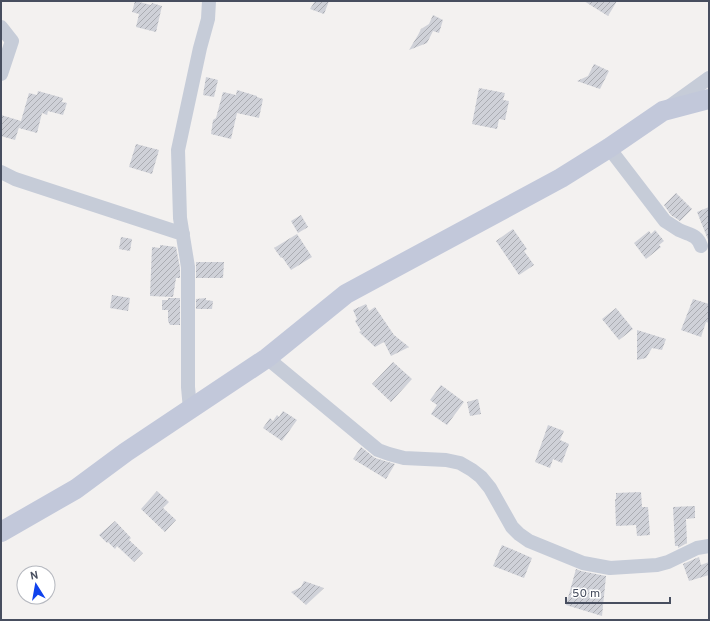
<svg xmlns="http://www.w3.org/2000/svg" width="710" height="621" font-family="Overpass,sans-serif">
	<defs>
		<pattern id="building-hatch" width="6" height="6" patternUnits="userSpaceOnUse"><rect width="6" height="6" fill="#cfd1d8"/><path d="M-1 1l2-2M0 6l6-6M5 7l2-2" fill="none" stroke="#aaacb2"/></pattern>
	</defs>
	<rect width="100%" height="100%" fill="#f3f1f0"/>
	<path fill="url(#building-hatch)" d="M135,1L151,5L152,3L162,6L156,32L136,27L139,14L132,12Z
		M315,1H329L324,14L310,9Z
		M584,1H617L608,16Z
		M433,15L443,20L439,33L433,31L427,43L409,50L418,35L421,29L429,24Z
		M594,64L609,71L600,89L577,81L588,76Z
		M206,77L218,80L214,97L203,95Z
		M479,88L505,93L503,100L509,101L505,120L499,119L497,129L472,124Z
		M237,90L257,96V97L263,99L259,118L237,113L231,139L211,134L213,120L216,118L223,92L236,95Z
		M38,91L63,98L62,102L67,103L63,115L48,111L47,115L42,113L37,133L19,128L29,93L37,95Z
		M1,115L21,121L15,140L1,136Z
		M136,144L159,150L152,174L129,167Z
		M676,193L692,209L680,221L671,215L664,205Z
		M709,207V242L697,212Z
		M301,215L308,227L298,233L291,221Z
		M513,229L527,249L524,251L534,265L519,275L496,241Z
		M655,230L664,241L659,245L661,247L646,259L634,243L649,231L651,234Z
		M297,234L312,257L291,270L282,257L281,258L274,248Z
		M121,237L132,239L130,251L119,249Z
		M160,245L176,247L180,268V278H176L173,297L150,296L152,247L160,248Z
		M196,262H224L223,278H196Z
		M112,295L130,298L128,311L110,308Z
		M168,298H180V325H170L168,321V310H162V300H168Z
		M206,298V300L213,301L212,309H196V299Z
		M693,299L709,304V323L706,322L701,337L681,330Z
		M366,304L369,311L375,307L394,335L409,347L391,356L384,342L375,347L359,332L361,331L355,321L357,319L353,310Z
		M616,308L633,329L619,340L602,319Z
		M637,330L666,339L662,350L652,348L646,358L637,360Z
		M393,362L412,379L391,402L372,384Z
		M441,385L464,402L447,425L431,414L437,405L430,400Z
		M478,399L481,414L470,416L467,402Z
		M283,411L297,420L282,441L263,428L270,418L273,421L277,415L279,417Z
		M548,425L564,431L560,440L569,444L562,463L553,459L550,468L535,462Z
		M361,447L375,458L395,464L386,479L353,459Z
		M157,491L169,502L163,508L176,520L165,532L141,509Z
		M641,492L642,507H648L650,535L637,536L636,525L616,526L615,499H616V493Z
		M695,506V518L686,519L687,543L678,548V546H675L673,507Z
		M115,521L131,538L129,540L143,553L134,562L117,546L115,549L108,542L107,543L99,535Z
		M502,545L532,558L524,578L493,566Z
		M699,557L701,565L709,562V575L689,581L683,564Z
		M576,569L581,571L606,576L602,616L566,605Z
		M304,581L324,588L306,605L291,592L301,587Z"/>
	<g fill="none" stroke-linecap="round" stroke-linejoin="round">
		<path stroke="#c6ccd8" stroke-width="14" d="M1,27L12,41L1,74
			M670,106L709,78
			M609,148L665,221C670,224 674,227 679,230C689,235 697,234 701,246
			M1,172L15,179L183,234
			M267,358L378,450L389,454L404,458L446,460L460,463L472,470L481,477L490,488L512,527L519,534L529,541L583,563L610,568L657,565L668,562L697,548L709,546
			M190,409L188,387V267L180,218L178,150L200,48L208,19L209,1"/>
		<path stroke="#c2c8da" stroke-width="20" d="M1,532L76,489L126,452L267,358L346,294L561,178L609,148L663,111L709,99"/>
	</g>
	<rect width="710" height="621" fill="none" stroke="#474e5f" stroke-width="4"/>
	<g transform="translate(36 585) rotate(349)"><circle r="19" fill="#ffffff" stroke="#b5b8bf"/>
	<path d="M0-3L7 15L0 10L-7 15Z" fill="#0f42ed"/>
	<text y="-6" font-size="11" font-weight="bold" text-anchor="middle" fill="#474e5f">N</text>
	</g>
	<path d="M566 597v6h104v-6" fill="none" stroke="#474e5f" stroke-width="2"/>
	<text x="572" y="597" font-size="12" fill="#474e5f" stroke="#ffffff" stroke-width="3" paint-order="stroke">50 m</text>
</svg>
